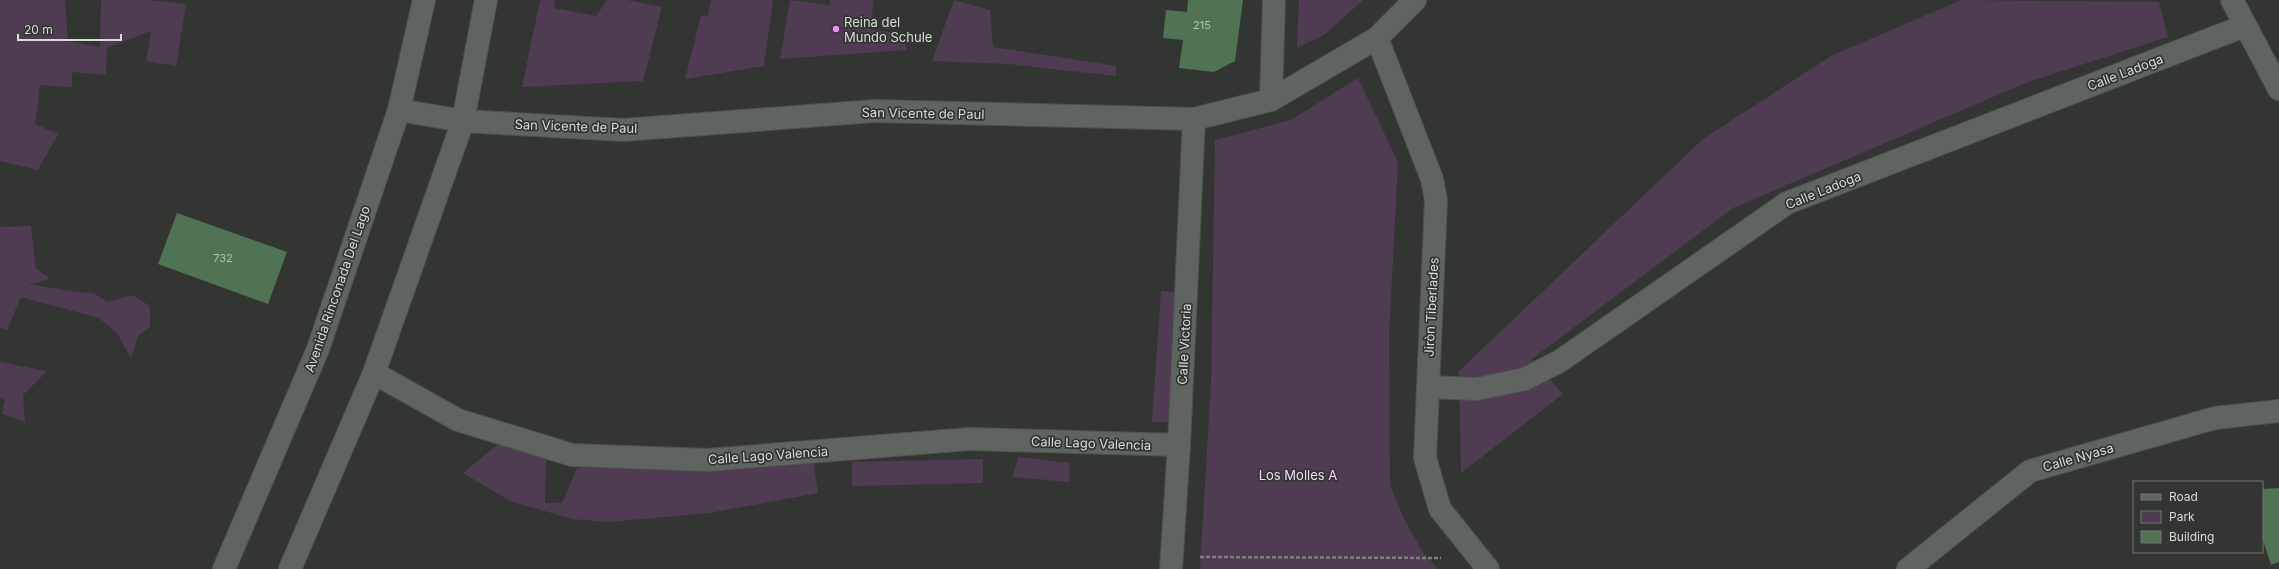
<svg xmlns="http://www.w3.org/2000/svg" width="2279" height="569" font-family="Inter,sans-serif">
	<rect width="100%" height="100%" fill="#323532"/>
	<path fill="#4f3c53" d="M0,0H65L68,41L100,47L101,0H147L186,4L176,66L146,61L151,31L107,48L106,75L72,72V87L40,85L35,124L58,134L38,170L0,161Z
		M540,0H555L554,8L596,16L607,0H627L662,7L643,81L522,87Z
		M711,0H773L764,66L685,79L701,16H708Z
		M790,0L829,5L830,0H874L870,29L901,34L907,50L780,59Z
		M954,0L990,10L993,47L1116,66V76L1008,64L932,61Z
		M1299,0H1363L1324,35L1297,48Z
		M1961,0L2159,2L2168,37L2028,82L1733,208L1532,359L1563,394L1461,473L1459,371L1703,139L1831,56Z
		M1358,78L1398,162L1389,335L1390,485L1404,519L1422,551L1438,569H1200L1211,383L1215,140L1291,120Z
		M31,226L36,268L50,279L29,284L76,292L93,293L108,302L132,295L150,306V327L138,336L131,358L117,333L99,318L21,297L7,330L0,327V227Z
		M1161,291L1176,292L1172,422H1152Z
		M0,362L47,371L23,395L25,422L2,414L5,400L0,397Z
		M498,444L546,457L545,503H562L577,468L813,460L818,493L709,513L608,522L572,519L510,501L463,473Z
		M1019,457L1070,463L1069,482L1012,477Z
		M983,459V483L852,486V462Z"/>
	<path fill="#4f7353" d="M1188,0H1243L1235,61L1214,72L1179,68L1183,40L1163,38L1166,10L1187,12Z
		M177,213L287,252L268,304L158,264Z
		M2279,488V562L2271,565L2262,537V489Z"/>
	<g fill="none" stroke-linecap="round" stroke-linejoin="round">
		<defs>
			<path id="minor" d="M2232,0L2279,89
				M1377,38L1432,179L1436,200L1425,458L1440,509L1488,569
				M1271,100L1274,0
				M399,110L463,121L623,130L875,111L1194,119L1271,100L1377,38L1415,0
				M374,373L458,420L572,455L707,460L970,439L1179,445
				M1428,387L1477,389L1525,379L1560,361L1787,203L2244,26
				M224,569L318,349L399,110L424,0
				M290,569L374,373L463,121L486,0
				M1171,569L1179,445L1194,119
				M1908,569L2030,471L2215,418L2279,411"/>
		</defs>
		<use href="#minor" stroke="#4e514f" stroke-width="24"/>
		<path stroke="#7d807d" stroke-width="2.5" stroke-dasharray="4 2" stroke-linecap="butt" d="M1200,557L1441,558"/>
		<use href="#minor" stroke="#606460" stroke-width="22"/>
	</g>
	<circle fill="#e98efe" stroke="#323532" stroke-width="1.5" cx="836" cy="29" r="4"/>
	<g text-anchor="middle" stroke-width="3.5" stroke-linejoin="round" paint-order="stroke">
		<g font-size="11" fill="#b6c0b7">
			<text x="1202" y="29">215</text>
			<text x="223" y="262">732</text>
		</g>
		<g font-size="13" fill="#d8dad8" stroke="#323532" text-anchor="start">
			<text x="844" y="27">Reina del<tspan x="844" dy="15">Mundo Schule</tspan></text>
		</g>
		<g font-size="13" fill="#d8dad8" stroke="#323532">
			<text transform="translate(2125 72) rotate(-21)" y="5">Calle Ladoga</text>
			<text transform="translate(923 113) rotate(1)" y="5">San Vicente de Paul</text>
			<text transform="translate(576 126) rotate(2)" y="5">San Vicente de Paul</text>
			<text transform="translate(1823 190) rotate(-22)" y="5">Calle Ladoga</text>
			<text transform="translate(337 289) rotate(-71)" y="5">Avenida Rinconada Del Lago</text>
			<text transform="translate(1431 307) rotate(-87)" y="5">Jiròn Tiberlades</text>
			<text transform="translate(1184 344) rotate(-87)" y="5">Calle Victoria</text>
			<text transform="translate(1091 443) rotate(2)" y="5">Calle Lago Valencia</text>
			<text transform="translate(768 455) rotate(-4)" y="5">Calle Lago Valencia</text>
			<text transform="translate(2078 457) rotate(-16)" y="5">Calle Nyasa</text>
		</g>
		<g font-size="13" fill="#f4d7fa" stroke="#323532">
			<text x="1298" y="480">Los Molles A</text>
		</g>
	</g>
	<rect x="2133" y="481" width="130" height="72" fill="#323532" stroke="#747774"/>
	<rect x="2141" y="494" width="20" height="6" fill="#606460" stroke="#747774"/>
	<text x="2169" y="501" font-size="12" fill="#d8dad8">Road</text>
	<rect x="2141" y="511" width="20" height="12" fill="#4f3c53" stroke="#747774"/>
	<text x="2169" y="521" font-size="12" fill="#d8dad8">Park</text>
	<rect x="2141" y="531" width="20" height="12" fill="#4f7353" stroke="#747774"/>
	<text x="2169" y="541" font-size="12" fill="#d8dad8">Building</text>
	<path d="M18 34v6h103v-6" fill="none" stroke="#d8dad8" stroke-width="2"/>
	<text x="24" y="34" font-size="12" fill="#d8dad8" stroke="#323532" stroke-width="3" paint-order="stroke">20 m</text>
</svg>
